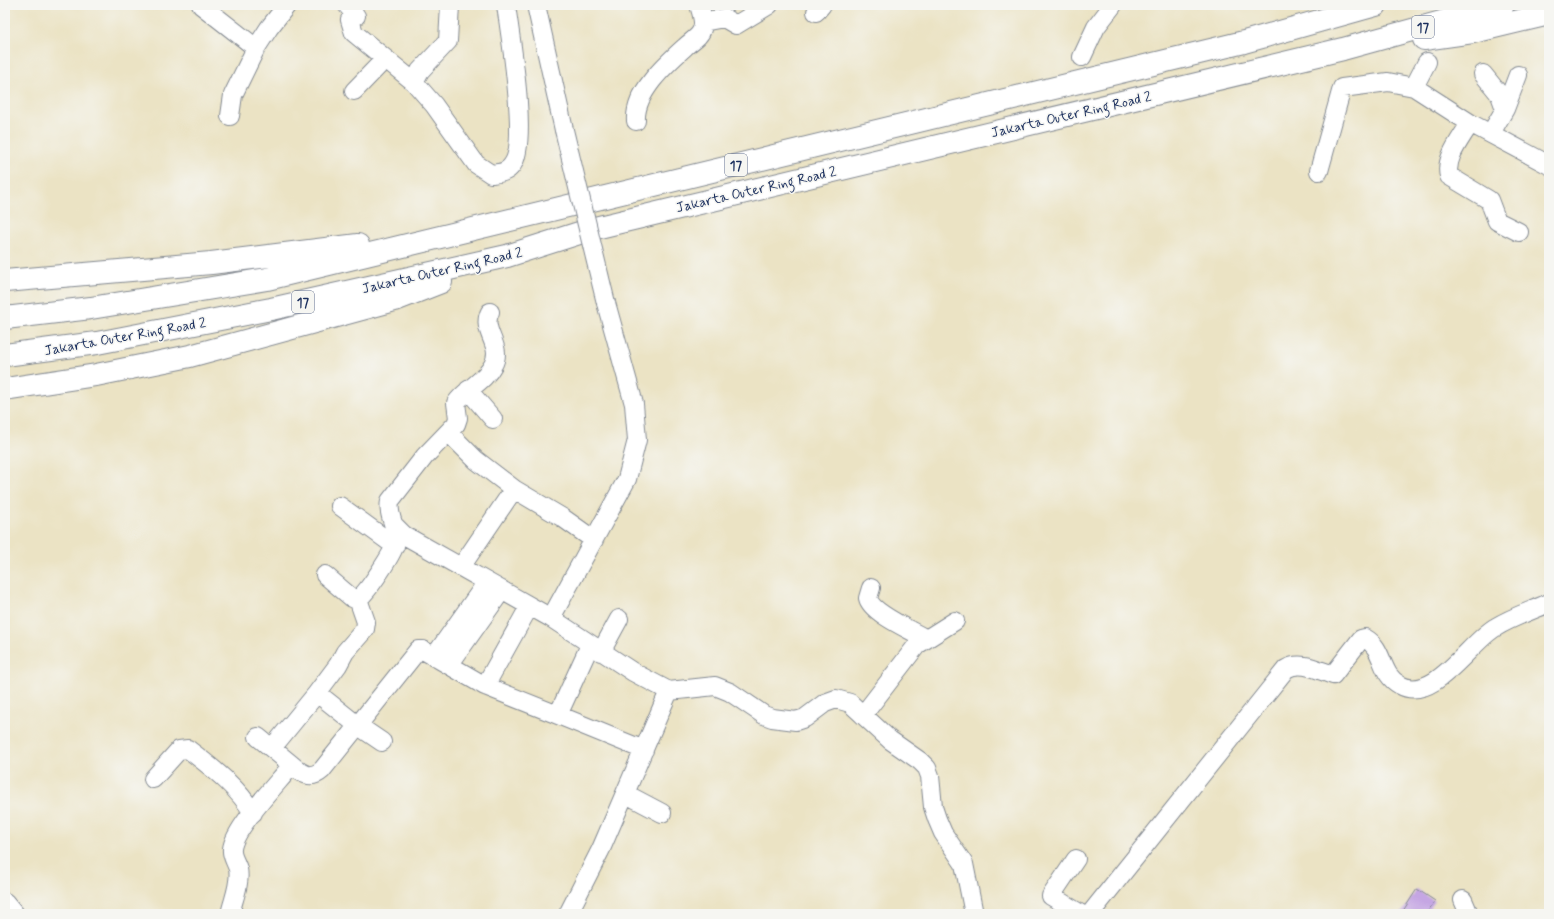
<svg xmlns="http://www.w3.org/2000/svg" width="1554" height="919" font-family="Mynerve,sans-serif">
	<rect width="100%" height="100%" fill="#f6f6f2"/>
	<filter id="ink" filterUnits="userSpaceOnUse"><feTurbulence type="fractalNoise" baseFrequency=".025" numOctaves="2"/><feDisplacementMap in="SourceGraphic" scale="8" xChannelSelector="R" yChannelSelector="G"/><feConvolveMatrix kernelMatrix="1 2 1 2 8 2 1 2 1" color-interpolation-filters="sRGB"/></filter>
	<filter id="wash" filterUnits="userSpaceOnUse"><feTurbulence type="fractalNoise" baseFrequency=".012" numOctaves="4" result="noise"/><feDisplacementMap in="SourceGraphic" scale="16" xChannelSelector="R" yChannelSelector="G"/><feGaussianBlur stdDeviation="0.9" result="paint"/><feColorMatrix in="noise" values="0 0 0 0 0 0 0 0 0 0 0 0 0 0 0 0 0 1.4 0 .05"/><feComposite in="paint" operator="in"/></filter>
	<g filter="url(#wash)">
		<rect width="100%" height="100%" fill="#ebe3c4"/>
		<g id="blocks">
			<path fill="#c5a6e3" d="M1417,889L1435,901L1426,914H1401Z"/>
		</g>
	</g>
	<g filter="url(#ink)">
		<use href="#blocks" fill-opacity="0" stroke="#838991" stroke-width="1"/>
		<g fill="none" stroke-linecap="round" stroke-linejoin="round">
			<defs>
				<path id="minor" d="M201,5L256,48L269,28L287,5
					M347,5L356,16L350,20L354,33L414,82L434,105L476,164L491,174C499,173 507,173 512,165C529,144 510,35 506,5
					M536,5L564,130
					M816,12L822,5
					M703,22L724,18L736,25L769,5
					M1082,57L1096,27L1113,5
					M1483,74L1500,95L1505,109L1491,133
					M414,82L420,71L448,41L450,5
					M1414,87L1427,62
					M354,91L385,59
					M1505,109L1518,75
					M230,116L233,95L256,48
					M636,121C634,93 665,65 685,47C691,41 700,37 702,29C705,22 701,12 699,5
					M1470,123C1462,138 1444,158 1449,176L1489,200L1497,221L1519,232
					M1319,171L1342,88L1388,82L1414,87L1470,123L1549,165
					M468,390L493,419
					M448,432L476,460L514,489L563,518L594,540
					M340,506L395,546
					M393,524L404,535L551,618L633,672L669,691L715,686L730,692L764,715L772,718L796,721L805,718L825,703L836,699L850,703L890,740L920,761L927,768L930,776L933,807L937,819L943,833L964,864L974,914
					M461,567L514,489
					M325,575L352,598L358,599
					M871,588L868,598C871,613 913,631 926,639
					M358,599C367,593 395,551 396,541C397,527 387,515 390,501L425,456L456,424L458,418L456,403C466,389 485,381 493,365C504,345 480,331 490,312
					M358,599L366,622L365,629L345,652L338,665L317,693L357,725L382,742
					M551,618L627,479L637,440L634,404L606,303
					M590,645L558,715L644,750
					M601,652L619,619
					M434,657L487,582
					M449,665L502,590
					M485,686L529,607
					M863,715L917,645L955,621
					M258,737L292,765
					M272,748L317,693
					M153,779L179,750L188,749C212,768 237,786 253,813
					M626,794L662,813
					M1076,859L1051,896L1081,914
					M1463,900L1469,914
					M5,902L15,914
					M230,914C233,900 241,883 238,869C236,862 231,856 232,849C234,828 278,783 292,765C302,774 311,780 322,770L418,650H423L485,686L558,715
					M568,914L601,849L669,691
					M1090,914L1286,669C1300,660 1318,670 1333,675L1361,639L1365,638C1385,649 1379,674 1400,685C1434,704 1470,641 1496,627C1512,617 1531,611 1549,603"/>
				<path id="highway" d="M1424,39L1473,32L1549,14
					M5,281L211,263L358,245
					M5,318L91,308L267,279L1244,42L1376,5
					M5,355L97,343L271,309L507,256L595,228L1343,49L1503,5
					M5,389L96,375L190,356L395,300L441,282"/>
			</defs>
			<use href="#minor" stroke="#838991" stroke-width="20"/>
			<use href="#highway" stroke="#838991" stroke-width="24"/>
			<use href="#minor" stroke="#fff" stroke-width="18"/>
			<use href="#highway" stroke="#fff" stroke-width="22"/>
			<defs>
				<path id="minor-bridge" d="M564,130L606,303"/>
			</defs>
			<use href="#minor-bridge" stroke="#838991" stroke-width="20" stroke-linecap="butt"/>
			<use href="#minor-bridge" stroke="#fff" stroke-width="18"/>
		</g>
	</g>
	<g text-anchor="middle" stroke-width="3" stroke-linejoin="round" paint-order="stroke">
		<g fill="#f6f6f2" stroke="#5d6b8a" stroke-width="1">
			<rect x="1412" y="16" width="22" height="22" rx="3"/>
			<rect x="725" y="154" width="22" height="22" rx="3"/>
			<rect x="292" y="291" width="22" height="22" rx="3"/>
		</g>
		<g font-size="13" font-weight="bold" fill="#1b2f5e">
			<text x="1423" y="32">17</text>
			<text x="736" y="170">17</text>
			<text x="303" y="307">17</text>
		</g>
		<g font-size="14" fill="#1b2f5e" stroke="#f6f6f2">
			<text transform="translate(1071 114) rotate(-13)" y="5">Jakarta Outer Ring Road 2</text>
			<text transform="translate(756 189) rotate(-13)" y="5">Jakarta Outer Ring Road 2</text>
			<text transform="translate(442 270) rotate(-13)" y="5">Jakarta Outer Ring Road 2</text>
			<text transform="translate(125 336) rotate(-10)" y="5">Jakarta Outer Ring Road 2</text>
		</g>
	</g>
	<rect width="1554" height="919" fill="none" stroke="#f6f6f2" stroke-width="20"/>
</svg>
